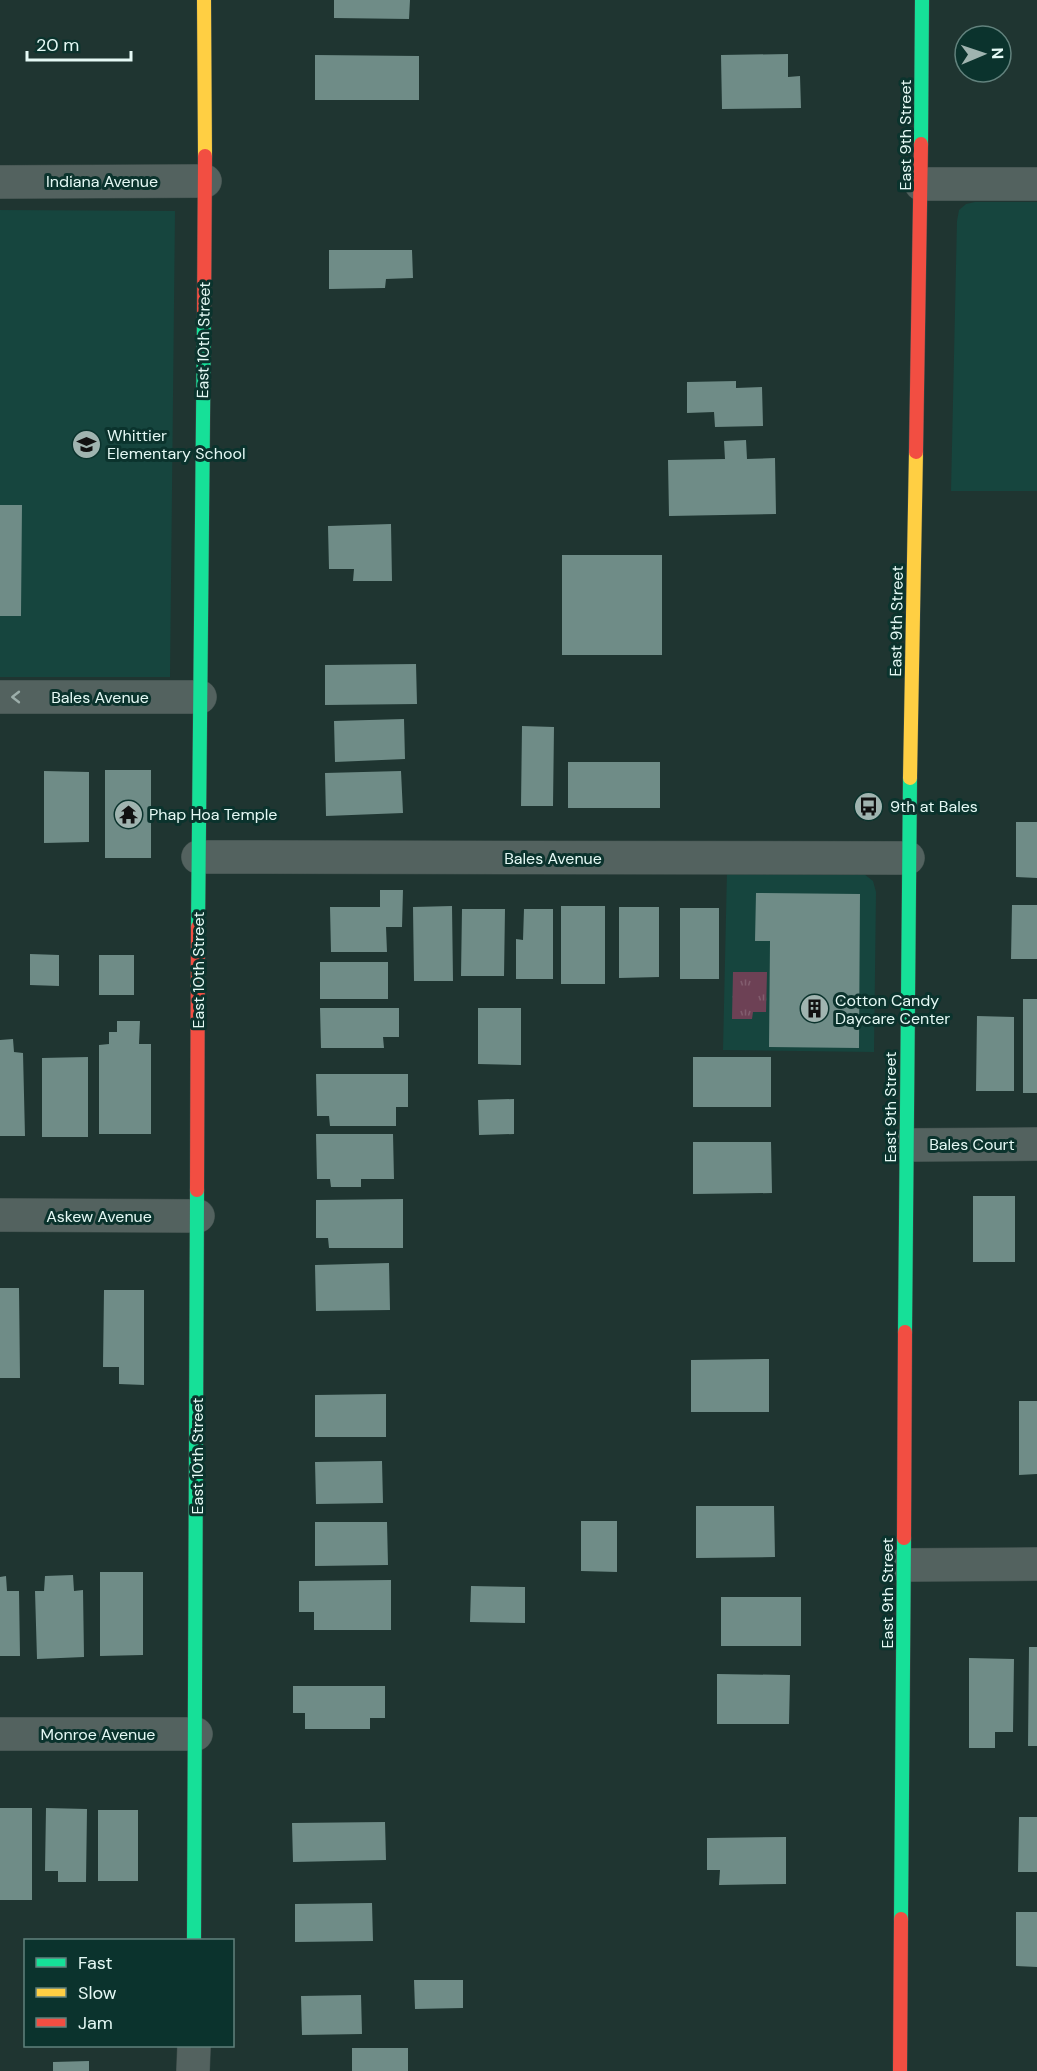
<svg xmlns="http://www.w3.org/2000/svg" width="1037" height="2071" font-family="'DM Sans',sans-serif">
	<defs>
		<pattern id="park-tufts" width="24" height="20" patternUnits="userSpaceOnUse" patternTransform="scale(1.5)"><rect width="24" height="20" fill="#6d4155"/><path d="M3 7l-1-3M5 7V3M7 7l1-3M15 17l-1-3M17 17v-4M19 17l1-3" fill="none" stroke="#825d6e"/></pattern>
	</defs>
	<rect width="100%" height="100%" fill="#1f3531"/>
	<path fill="#16453e" d="M975,202H1037V491H951L957,221L959,210L966,204Z
		M0,210L175,211L170,677H0Z
		M727,871L864,874L873,881L876,892L874,1052L723,1050Z"/>
	<path fill="url(#park-tufts)" d="M733,972H767L766,1012H753L752,1019H732Z"/>
	<path fill="#6f8c87" d="M334,0H410L409,19L334,18Z
		M788,54V77L800,76L801,108L722,109L721,55Z
		M315,55L419,56V100H315Z
		M329,250H412L413,278L386,279L385,288L329,289Z
		M736,381V388L762,387L763,426L715,427L714,412L687,413V382Z
		M746,440L747,459L775,458L776,514L669,516L668,460L725,459L724,441Z
		M0,505H22L21,616H0Z
		M391,524L392,581H353L354,569H329L328,526Z
		M562,555H662V655H562Z
		M416,664L417,704L325,705V665Z
		M404,719L405,759L335,762L334,721Z
		M522,726L554,727L553,806H521Z
		M568,762H660V808H568Z
		M105,770H151V858H105Z
		M44,771L89,772V842L44,843Z
		M401,771L403,813L326,816L325,773Z
		M1016,822H1037V878L1016,877Z
		M380,890H403L402,927H386L387,952H331L330,907H380Z
		M756,893L860,894L859,1048L769,1047L770,941H755Z
		M1012,905H1037V959H1011Z
		M452,906L453,981H414L413,907Z
		M561,906H605V984H561Z
		M619,907H659V977L619,978Z
		M680,908H719V979H680Z
		M462,909H505L504,976H461Z
		M524,909H553V979H516V939L523,940Z
		M30,954L59,955V986L30,985Z
		M99,955H134V995H99Z
		M320,962H388V999H320Z
		M1023,999H1037V1093H1023Z
		M320,1008H399V1037H383L384,1048H321Z
		M478,1008H521V1065L478,1064Z
		M977,1016L1014,1017V1091H976Z
		M117,1021H140L139,1044H151V1134H99V1045L109,1044V1032H117Z
		M13,1039L14,1052L23,1053L25,1136H0V1040Z
		M88,1057V1137H42V1058Z
		M693,1057H771V1107H693Z
		M316,1074H408V1107H396V1126H330L329,1116H317Z
		M514,1099V1134L479,1135L478,1100Z
		M316,1134H393L394,1179H361V1187H331L330,1179H317Z
		M693,1142H771L772,1193L693,1194Z
		M973,1196H1015V1262H973Z
		M403,1199V1248H329L328,1238H316V1200Z
		M389,1263L390,1310L316,1311L315,1265Z
		M0,1288H19L20,1378H0Z
		M104,1290H144V1385L119,1384V1367H103Z
		M769,1359V1412H691V1360Z
		M386,1394V1437H315V1395Z
		M1019,1401H1037V1474L1019,1475Z
		M382,1461L383,1503L316,1504L315,1462Z
		M696,1506H774L775,1557L696,1558Z
		M581,1521H617V1572L581,1571Z
		M315,1522H387L388,1565L315,1566Z
		M100,1572H143V1655L100,1656Z
		M73,1575L74,1591L83,1590L84,1657L37,1659L35,1591H44L45,1576Z
		M6,1576L7,1591H19L20,1656H0V1577Z
		M391,1580V1630H314V1612H299V1581Z
		M471,1586L525,1587V1623L470,1622Z
		M721,1597H801V1646H721Z
		M1029,1647H1037V1746H1028Z
		M969,1658L1014,1659L1013,1732H995V1748H969Z
		M717,1674L790,1675L789,1724H717Z
		M293,1686H385V1718H370V1729H305V1713H293Z
		M0,1808H32V1900H0Z
		M46,1808L87,1809L86,1882H58V1871H45Z
		M98,1810H138V1881H98Z
		M1019,1817H1037V1872H1018Z
		M385,1822L386,1860L293,1862L292,1823Z
		M786,1837V1884L719,1885L720,1870H707V1838Z
		M372,1903L373,1941L295,1942V1904Z
		M1016,1912H1037V1967L1016,1966Z
		M414,1980H463V2008L415,2009Z
		M361,1995L362,2034L302,2035L301,1996Z
		M352,2048H408V2071H352Z
		M89,2061V2071H53V2062Z"/>
	<g fill="none" stroke-linecap="round" stroke-linejoin="round">
		<defs>
			<path id="street" d="M0,182L205,181
				M921,184H1037
				M0,697H200
				M198,857L908,858
				M907,1145L1037,1144
				M0,1215L198,1216
				M903,1565L1037,1564
				M0,1734H196
				M193,2071L194,2046"/>
			<path id="fast" d="M921,144L922,0
				M198,927L204,317
				M905,1332L910,778
				M901,1919L904,1538
				M194,1940L197,1190"/>
			<path id="slow" d="M204,0L205,156
				M910,778L916,452"/>
			<path id="jam" d="M204,317L205,156
				M916,452L921,144
				M197,1190L198,927
				M904,1538L905,1332
				M900,2071L901,1919"/>
		</defs>
		<use href="#street" stroke="#3f4f4c" stroke-width="34"/>
		<use href="#fast" stroke="#3f4f4c" stroke-width="15"/>
		<use href="#slow" stroke="#3f4f4c" stroke-width="15"/>
		<use href="#jam" stroke="#3f4f4c" stroke-width="15"/>
		<use href="#street" stroke="#53625f" stroke-width="33"/>
		<use href="#fast" stroke="#16e098" stroke-width="14"/>
		<use href="#slow" stroke="#ffcf43" stroke-width="14"/>
		<use href="#jam" stroke="#f24e42" stroke-width="14"/>
	</g>
	<defs><path id="oneway-chevron" d="M-2-3.5L2.5 0L-2 3.5" fill="none" stroke-width="1.6" stroke-linecap="round" stroke-linejoin="round" transform="scale(1.5)"/></defs>
	<use stroke="#9caeaa" href="#oneway-chevron" transform="translate(16 697) rotate(-180)"/>
	<defs>
		<symbol id="school-disc" viewBox="-11 -11 22 22"><circle r="9.5" fill="#a0b4b0" stroke="#0b332d"/><path d="M0-5L7-2L0 1L-7-2ZM-4 1L0 2.5L4 1V4Q0 6-4 4Z" fill="#111"/></symbol>
		<symbol id="bus-disc" viewBox="-11 -11 22 22"><circle r="9.5" fill="#a0b4b0" stroke="#0b332d"/><path d="M-5-6H5V4H4V6H2V4H-2V6H-4V4H-5ZM-3.5-4V0h7V-4ZM-3.5 1.2v1.5H-2V1.2ZM2 1.2v1.5H3.5V1.2Z" fill="#111"/></symbol>
		<symbol id="temple-disc" viewBox="-11 -11 22 22"><circle r="9.5" fill="#a0b4b0" stroke="#0b332d"/><path d="M0-6L5-2H3V0L6.5 2.5H4V6H1.5V3h-3V6H-4V2.5H-6.5L-3 0V-2H-5Z" fill="#111"/></symbol>
		<symbol id="building-disc" viewBox="-11 -11 22 22"><circle r="9.5" fill="#a0b4b0" stroke="#0b332d"/><path d="M-4-6H4V6H1V3H-1V6H-4ZM-2.5-4.3h1.7v1.8h-1.7ZM.8-4.3h1.7v1.8H.8ZM-2.5-1h1.7V.8h-1.7ZM.8-1h1.7V.8H.8Z" fill="#111"/></symbol>
	</defs>
	<g fill-rule="evenodd">
		<use href="#school-disc" x="70" y="428" width="33" height="33"/>
		<use href="#bus-disc" x="852" y="790" width="33" height="33"/>
		<use href="#temple-disc" x="112" y="798" width="33" height="33"/>
		<use href="#building-disc" x="798" y="992" width="33" height="33"/>
	</g>
	<g text-anchor="middle" stroke-width="6" stroke-linejoin="round" paint-order="stroke">
		<g font-size="16" fill="#e5f9f5" stroke="#0b332d">
			<text transform="translate(905 135) rotate(-90)" y="6">East 9th Street</text>
			<text x="102" y="187">Indiana Avenue</text>
			<text transform="translate(203 340) rotate(-89)" y="6">East 10th Street</text>
			<text transform="translate(896 621) rotate(-89)" y="6">East 9th Street</text>
			<text x="100" y="703">Bales Avenue</text>
			<text x="553" y="864">Bales Avenue</text>
			<text transform="translate(198 970) rotate(-90)" y="6">East 10th Street</text>
			<text transform="translate(890 1107) rotate(-90)" y="6">East 9th Street</text>
			<text x="972" y="1150">Bales Court</text>
			<text x="99" y="1222">Askew Avenue</text>
			<text transform="translate(197 1456) rotate(-90)" y="6">East 10th Street</text>
			<text transform="translate(887 1593) rotate(-90)" y="6">East 9th Street</text>
			<text x="98" y="1740">Monroe Avenue</text>
		</g>
		<g font-size="16" fill="#e5f9f5" stroke="#0b332d" text-anchor="start">
			<text x="107" y="441">Whittier<tspan x="107" dy="18">Elementary School</tspan></text>
			<text x="890" y="812">9th at Bales</text>
			<text x="149" y="820">Phap Hoa Temple</text>
			<text x="835" y="1006">Cotton Candy<tspan x="835" dy="18">Daycare Center</tspan></text>
		</g>
	</g>
	<rect x="24" y="1939" width="210" height="108" fill="#0b332d" stroke="#62827d" stroke-width="1.5"/>
	<rect x="36" y="1958" width="30" height="9" fill="#16e098" stroke="#62827d" stroke-width="1.5"/>
	<text x="78" y="1969" font-size="18" fill="#e5f9f5">Fast</text>
	<rect x="36" y="1988" width="30" height="9" fill="#ffcf43" stroke="#62827d" stroke-width="1.5"/>
	<text x="78" y="1999" font-size="18" fill="#e5f9f5">Slow</text>
	<rect x="36" y="2018" width="30" height="9" fill="#f24e42" stroke="#62827d" stroke-width="1.5"/>
	<text x="78" y="2029" font-size="18" fill="#e5f9f5">Jam</text>
	<g transform="translate(983 54) rotate(88)"><circle r="28" fill="#0b332d" stroke="#62827d" stroke-width="1.5"/>
	<path d="M0-4.5L10 22L0 15L-10 22Z" fill="#a0b4b0"/>
	<text y="-9" font-size="16" font-weight="bold" text-anchor="middle" fill="#e5f9f5">N</text>
	</g>
	<path d="M27 51v9h104v-9" fill="none" stroke="#e5f9f5" stroke-width="3"/>
	<text x="36" y="51" font-size="18" fill="#e5f9f5" stroke="#0b332d" stroke-width="4.5" paint-order="stroke">20 m</text>
</svg>
